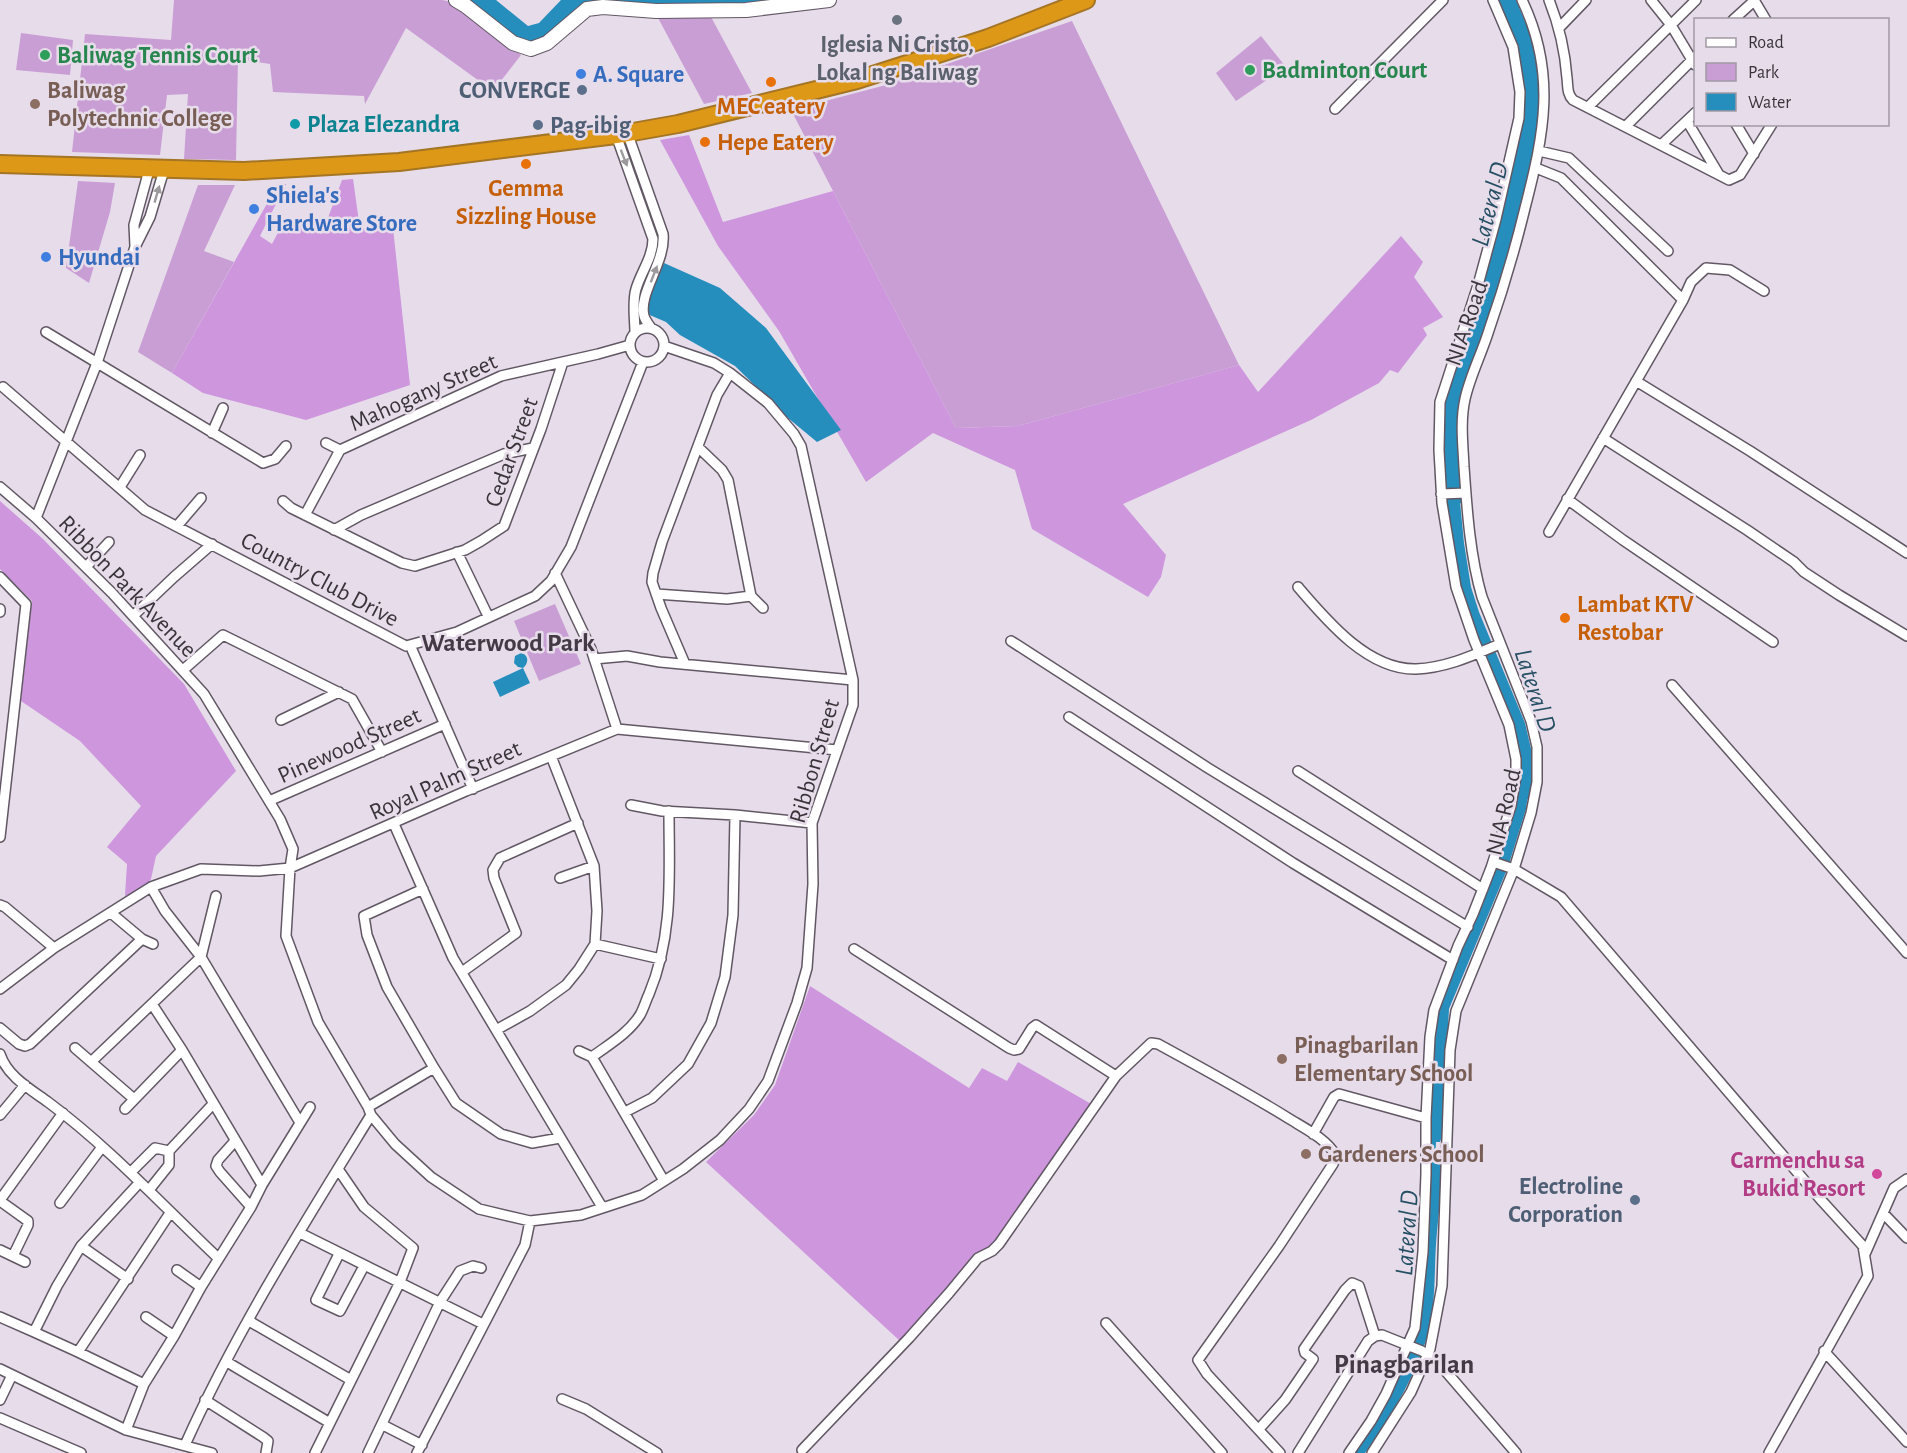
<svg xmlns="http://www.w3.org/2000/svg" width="1907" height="1453" font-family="'Alegreya Sans',sans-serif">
	<rect width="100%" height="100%" fill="#e7dcea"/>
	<path fill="#c99ed5" d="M174,0H442L452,2L521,55L493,91L406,28L365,104L364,96L273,92L270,64L238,59L236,160L184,159L188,94L167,95L160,155L72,152L85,34L171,40Z
		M710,15L752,93L704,104L657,16Z
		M1072,21L1239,365L1018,426L956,428L791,110L886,85Z
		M21,33L73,40L70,75L16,70Z
		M1261,36L1286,67L1236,101L1216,73Z
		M78,181L115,183L110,212L89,283L66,268Z
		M198,185H235L204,251L234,262L172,373L138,352Z
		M555,604L581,664L539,681L514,621Z"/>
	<path fill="#cd96dd" d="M689,135L723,222L833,191L956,428L1018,426L1239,365L1258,392L1401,236L1423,262L1414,277L1443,317L1423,328L1427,335L1398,373L1390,370L1379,383L1311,420L1123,504L1166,555L1161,577L1148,597L1032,529L1015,470L933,433L866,482L779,331L718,246L660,140Z
		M353,179L360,229L393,228L410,385L306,420L203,393L172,373L278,184H286L260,236L272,244L285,219L322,234L342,180Z
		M0,501L43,539L184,684L236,771L156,856L151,879L146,888L125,896L127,864L107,847L141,806L80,741L21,701L32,601L0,569Z
		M810,986L969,1088L982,1068L1007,1081L1018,1062L1093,1105L991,1249L940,1299L900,1341L706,1162L754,1115L775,1085Z"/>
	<path fill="#258ebd" d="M468,0H496L528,26L539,23L561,0H769L741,3L673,6L607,2L536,44H525Z
		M1498,0H1516L1533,41L1539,81L1540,105L1534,155L1518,218L1485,329L1461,399L1460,502L1464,543L1471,587L1479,612L1525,723L1532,753L1531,771L1526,809L1508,867L1449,1009L1442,1136L1440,1142H1436L1435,1163H1444C1442,1186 1439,1209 1437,1232C1433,1271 1438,1311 1423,1349C1409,1387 1388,1421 1365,1453H1354L1379,1418L1393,1394L1408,1353L1428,1190L1431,1133L1432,1064L1436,1012L1476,915H1478L1484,902L1482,900C1496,862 1524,801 1521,761C1517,717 1492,675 1476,633C1456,580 1446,521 1444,465C1443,451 1442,437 1443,424C1444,407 1448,391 1451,375L1500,219L1523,119L1517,46Z
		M664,263L720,288L766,328L841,430L817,442L788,418L735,366L680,335L666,322L645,313L647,300Z
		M521,653C529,655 529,663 523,668L530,683L500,697L493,682L523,668L518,667L514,663L515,656Z"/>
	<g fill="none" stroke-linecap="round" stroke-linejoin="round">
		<path stroke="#258ebd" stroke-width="9" d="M1458,468L1462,499
			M1526,795L1531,779L1534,756
			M1387,1401L1402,1373
			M1358,1453L1379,1416"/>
		<defs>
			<path id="street" d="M1549,0C1559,25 1565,51 1567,78C1568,87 1567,94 1573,100L1729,180L1740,175L1772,124
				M1651,0L1671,25L1695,65
				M1754,0L1766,20
				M1733,20L1755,0
				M1559,28L1586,0
				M1588,107L1696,0
				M1335,109L1443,0
				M1687,121L1718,173
				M1736,124L1754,154
				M1626,126L1696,56
				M627,132L663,234C666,262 638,293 644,316C645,320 649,325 651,328
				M616,135L653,239C653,257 641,272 636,289C632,302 635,319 635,333
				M1661,145L1696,112
				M1539,151L1569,158L1668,251
				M1536,168L1561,178L1683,300L1549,532
				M135,246L134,225L149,170
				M1683,300L1691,282L1706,268L1730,270L1764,291
				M630 345a17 17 0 1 1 34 0a17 17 0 1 1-34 0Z
				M46,332L263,463L275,459L286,446
				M1636,381L1750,451L1907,553
				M3,387L145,510L406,646L457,632L535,596L551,581L571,547L643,362
				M212,433L223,408
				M1603,438L1747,530L1794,562L1804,572L1839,595L1907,636
				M326,443L340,450
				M0,487L36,518L112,593L204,694L280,819L293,849L290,868L286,936L318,1022L368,1107L371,1115L395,1144L431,1177L479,1209L530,1221L581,1215L642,1195L683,1169L720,1140L749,1109L768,1081L797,1003L807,968L813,884L812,823L853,705V680L801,446L794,434L768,403L730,373L714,363L664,346
				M120,487L140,455
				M1441,494L1466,493
				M1567,499L1623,540L1773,642
				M283,501L291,508L402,563L415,566L465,550L481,541L504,526L541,429L563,362
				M305,515L340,450L501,376L598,354L630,345
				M36,518L97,363L135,247L150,217L164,170
				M177,526L201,498
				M334,530L361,515L504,454L533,448
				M457,552L488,616
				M86,567L109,542
				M555,573L591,649L617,729
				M0,577L26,604L0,837
				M1298,587C1327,621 1368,670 1416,669C1446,668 1474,655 1500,644
				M656,594L727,599L751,596L728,480L722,470L698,447
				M751,596L763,608
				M0,609V612
				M133,616L174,577L212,544
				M1011,641L1208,768L1468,927
				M410,645L473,789
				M594,659L627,656L660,662L853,680
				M685,664L661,608L652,582L653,573L662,542L717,395L730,373
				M183,670L223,635L352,699L382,752
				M1672,685L1907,953
				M1069,717L1293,863L1453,960
				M281,720L339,692
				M1298,771L1483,889
				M269,801L445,724
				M631,805L662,811L735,815L812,823
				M394,824L453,958L602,1207
				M1493,862L1514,869L1561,897L1822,1201L1863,1246L1868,1276L1769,1453
				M560,878L594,866
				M423,889L364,916L367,935L387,987L434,1068L456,1103L501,1134L532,1143L560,1138
				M216,896L201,957L299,1121
				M0,905L5,907L54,948
				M111,913L142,939L153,944
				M595,944L661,959
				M854,949L1009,1048L1014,1050L1019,1049L1032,1028L1036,1025L1116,1076
				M462,972L516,933L494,878L493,870L500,858L578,823
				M0,989L54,948L151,887L201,869L259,871L290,868L466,791L617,729L837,750
				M152,1004L182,1050L262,1185
				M0,1028L19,1044L25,1046L30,1044L142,939
				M496,1030L530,1011L566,985L579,969L595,944L597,911L594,866L551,756
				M75,1048L134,1099
				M579,1051L592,1057
				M0,1054C7,1076 30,1089 48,1102C110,1148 162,1205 218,1258
				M91,1062L201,957L165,911L151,887
				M368,1107L434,1068
				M125,1109L182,1050
				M625,1112L652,1098L688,1064L711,1023L725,977L733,915L735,815
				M0,1115L25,1085
				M1313,1134L1334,1097L1339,1094L1426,1118
				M235,1141L218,1160L216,1166L220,1172L251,1207
				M131,1172L155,1148L169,1151
				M664,1181L592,1057C608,1045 629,1033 640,1015C644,1008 646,1000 649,994C674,934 669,874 669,811
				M140,1182L81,1246L57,1286L34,1332L78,1352L170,1213
				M149,1190L169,1165V1151L213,1104
				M0,1200L63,1113
				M0,1201L28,1221V1225L13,1256
				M60,1203L102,1147
				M1883,1213L1907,1238
				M300,1233L483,1324
				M81,1246L128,1279
				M0,1250L25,1262
				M339,1254L316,1300L340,1311L364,1266
				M1865,1254L1894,1188L1907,1179
				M177,1270L201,1287
				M0,1317L34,1332
				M146,1317L174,1336
				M249,1321L351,1380
				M1106,1323L1222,1453
				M1824,1351L1907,1442
				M78,1352L144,1384
				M227,1362L330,1423
				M0,1369L126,1430L212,1453
				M562,1399L586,1409L657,1453
				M0,1400L12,1375
				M205,1400L263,1437L268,1441L266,1453
				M0,1418L81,1453
				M383,1425L422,1445
				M1259,1429L1285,1400L1311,1362L1313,1359L1305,1353L1304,1349L1345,1290L1352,1283L1359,1286L1375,1336
				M126,1430L144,1384L174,1336L201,1287L251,1207L262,1185L310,1107
				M185,1445C236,1331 305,1222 371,1115
				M802,1450L909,1338L949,1293L978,1258L992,1251L999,1244L1116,1076L1151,1043L1158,1044C1202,1068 1246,1092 1288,1118C1304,1128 1327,1139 1336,1156L1333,1164L1279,1246L1198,1360L1207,1374L1280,1453
				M315,1453L400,1282L413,1248L364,1207L338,1169
				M368,1453L440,1302L460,1271L473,1266L481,1268
				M417,1453L525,1245L530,1221
				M1298,1453L1368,1341L1375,1336L1382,1335L1422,1351L1436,1360L1516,1453
				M1349,1453L1371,1421L1386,1394L1415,1328L1423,1252L1426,1174V1118L1430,1037L1434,1010L1458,946L1473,914L1491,868L1511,806L1516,776V759L1509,725L1474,640L1456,587L1442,503L1439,450L1440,402L1478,285L1496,219L1519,118L1520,92L1513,47L1493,0
				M1372,1453L1411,1392L1430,1349L1442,1286L1450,1050L1456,1011L1514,869L1531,813L1537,782V747L1531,721L1482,597C1470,556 1467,510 1464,467C1463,445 1460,421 1465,399C1470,376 1482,353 1489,330C1503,290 1515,249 1525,208C1544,134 1557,73 1522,0"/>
			<path id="secondary" d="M456,0L466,6L513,43L531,49L547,43L587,9L603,7L656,11L746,10L829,0"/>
			<path id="highway" d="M0,164L244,171L399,162L616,135L678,124L857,80L988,38L1086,0"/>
		</defs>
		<use href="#street" stroke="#615864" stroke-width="12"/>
		<use href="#secondary" stroke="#615864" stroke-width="16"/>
		<use href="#highway" stroke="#a47524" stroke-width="20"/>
		<use href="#street" stroke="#fff" stroke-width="9"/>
		<use href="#secondary" stroke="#fff" stroke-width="14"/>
		<use href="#highway" stroke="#de9818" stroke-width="16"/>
	</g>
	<defs><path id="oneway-solid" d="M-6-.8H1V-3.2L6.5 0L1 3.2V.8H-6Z" transform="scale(1.5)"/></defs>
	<g fill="#9c9a9c">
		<use href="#oneway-solid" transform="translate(624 158) rotate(69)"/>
		<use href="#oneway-solid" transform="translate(157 194) rotate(-74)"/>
		<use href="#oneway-solid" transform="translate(654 274) rotate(-69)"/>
	</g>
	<circle fill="#6b7280" stroke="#e7dcea" stroke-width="2" cx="897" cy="20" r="6"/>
	<g fill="#2e9e5b" stroke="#e7dcea" stroke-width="2">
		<circle cx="45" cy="55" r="6"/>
		<circle cx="1250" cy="70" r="6"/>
	</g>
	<g fill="#3f7fe0" stroke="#e7dcea" stroke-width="2">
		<circle cx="581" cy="74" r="6"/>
		<circle cx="254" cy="209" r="6"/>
		<circle cx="46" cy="257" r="6"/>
	</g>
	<g fill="#e8710a" stroke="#e7dcea" stroke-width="2">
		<circle cx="771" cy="82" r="6"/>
		<circle cx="705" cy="142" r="6"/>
		<circle cx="526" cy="164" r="6"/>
		<circle cx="1565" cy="618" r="6"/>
	</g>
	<g fill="#5c6f8a" stroke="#e7dcea" stroke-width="2">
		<circle cx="582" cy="90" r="6"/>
		<circle cx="538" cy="125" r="6"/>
		<circle cx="1635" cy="1200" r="6"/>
	</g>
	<g fill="#8d6e63" stroke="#e7dcea" stroke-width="2">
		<circle cx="35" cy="104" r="6"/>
		<circle cx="1282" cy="1059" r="6"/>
		<circle cx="1306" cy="1154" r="6"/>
	</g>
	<circle fill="#0f9aa8" stroke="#e7dcea" stroke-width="2" cx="295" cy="124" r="6"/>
	<circle fill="#d1479c" stroke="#e7dcea" stroke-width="2" cx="1877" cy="1174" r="6"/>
	<g text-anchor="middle" stroke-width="5" stroke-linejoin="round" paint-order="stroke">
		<g font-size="24" font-weight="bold" fill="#5b616d" stroke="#e7dcea">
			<text x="897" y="52">Iglesia Ni Cristo,<tspan x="897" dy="28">Lokal ng Baliwag</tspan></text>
		</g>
		<g font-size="24" font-weight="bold" fill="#27864d" stroke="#e7dcea" text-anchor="start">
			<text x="57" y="63">Baliwag Tennis Court</text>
			<text x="1262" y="78">Badminton Court</text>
		</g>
		<g font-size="24" font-weight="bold" fill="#366cbe" stroke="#e7dcea" text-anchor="start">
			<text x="593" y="82">A. Square</text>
			<text x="266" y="203">Shiela's<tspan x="266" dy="28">Hardware Store</tspan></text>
			<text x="58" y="265">Hyundai</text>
		</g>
		<g font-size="24" font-weight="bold" fill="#785e54" stroke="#e7dcea" text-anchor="start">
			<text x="47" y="98">Baliwag<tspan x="47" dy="28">Polytechnic College</tspan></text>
			<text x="1294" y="1053">Pinagbarilan<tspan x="1294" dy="28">Elementary School</tspan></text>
			<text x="1318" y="1162">Gardeners School</text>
		</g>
		<g font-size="24" font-weight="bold" fill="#4e5e75" stroke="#e7dcea" text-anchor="end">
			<text x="570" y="98">CONVERGE</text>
			<text x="550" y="133" text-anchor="start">Pag-ibig</text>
			<text x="1623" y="1194">Electroline<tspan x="1623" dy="28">Corporation</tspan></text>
		</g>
		<g font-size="24" font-weight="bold" fill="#c56008" stroke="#e7dcea">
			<text x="771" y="114">MEC eatery</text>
			<text x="717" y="150" text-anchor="start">Hepe Eatery</text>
			<text x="526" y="196">Gemma<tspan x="526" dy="28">Sizzling House</tspan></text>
			<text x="1577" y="612" text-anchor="start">Lambat KTV<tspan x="1577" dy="28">Restobar</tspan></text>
		</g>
		<g font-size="24" font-weight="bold" fill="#0d838f" stroke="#e7dcea" text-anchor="start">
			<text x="307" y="132">Plaza Elezandra</text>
		</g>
		<g font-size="24" fill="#39343a" stroke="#e7dcea">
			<text transform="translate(1466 323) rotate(-71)" y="8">NIA Road</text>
			<text transform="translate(423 392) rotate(-24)" y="8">Mahogany Street</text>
			<text transform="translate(511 452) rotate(-70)" y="8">Cedar Street</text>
			<text transform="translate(320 579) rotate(28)" y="8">Country Club Drive</text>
			<text transform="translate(128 586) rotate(46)" y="8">Ribbon Park Avenue</text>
			<text transform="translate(349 745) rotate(-24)" y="8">Pinewood Street</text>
			<text transform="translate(814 761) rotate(-74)" y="8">Ribbon Street</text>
			<text transform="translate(445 780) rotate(-24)" y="8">Royal Palm Street</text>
			<text transform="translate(1503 812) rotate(-77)" y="8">NIA Road</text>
		</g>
		<g font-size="24" font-weight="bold" fill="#b23c85" stroke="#e7dcea" text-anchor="end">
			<text x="1865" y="1168">Carmenchu sa<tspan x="1865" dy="28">Bukid Resort</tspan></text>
		</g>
		<g font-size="26" font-style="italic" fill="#264f64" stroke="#e7dcea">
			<text transform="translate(1489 204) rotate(-76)" y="9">Lateral D</text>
			<text transform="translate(1536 690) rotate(72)" y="9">Lateral D</text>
			<text transform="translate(1406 1233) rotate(-86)" y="9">Lateral D</text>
		</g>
		<g font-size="26" font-weight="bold" fill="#433a45" stroke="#e7dcea">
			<text x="508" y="651">Waterwood Park</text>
		</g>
		<g font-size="27" font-weight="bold" fill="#433a45" stroke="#e7dcea">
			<text x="1404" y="1373">Pinagbarilan</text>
		</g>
	</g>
	<rect x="1694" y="18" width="195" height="108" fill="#e7dcea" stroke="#a199a4" stroke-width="1.5"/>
	<rect x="1706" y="38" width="30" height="9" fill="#ffffff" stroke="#a199a4" stroke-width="1.5"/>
	<text x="1748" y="48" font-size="18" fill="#39343a">Road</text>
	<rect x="1706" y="63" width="30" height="18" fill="#c99ed5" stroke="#a199a4" stroke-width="1.5"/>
	<text x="1748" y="78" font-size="18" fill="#39343a">Park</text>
	<rect x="1706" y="93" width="30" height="18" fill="#258ebd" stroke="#a199a4" stroke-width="1.5"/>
	<text x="1748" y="108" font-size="18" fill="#39343a">Water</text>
</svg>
